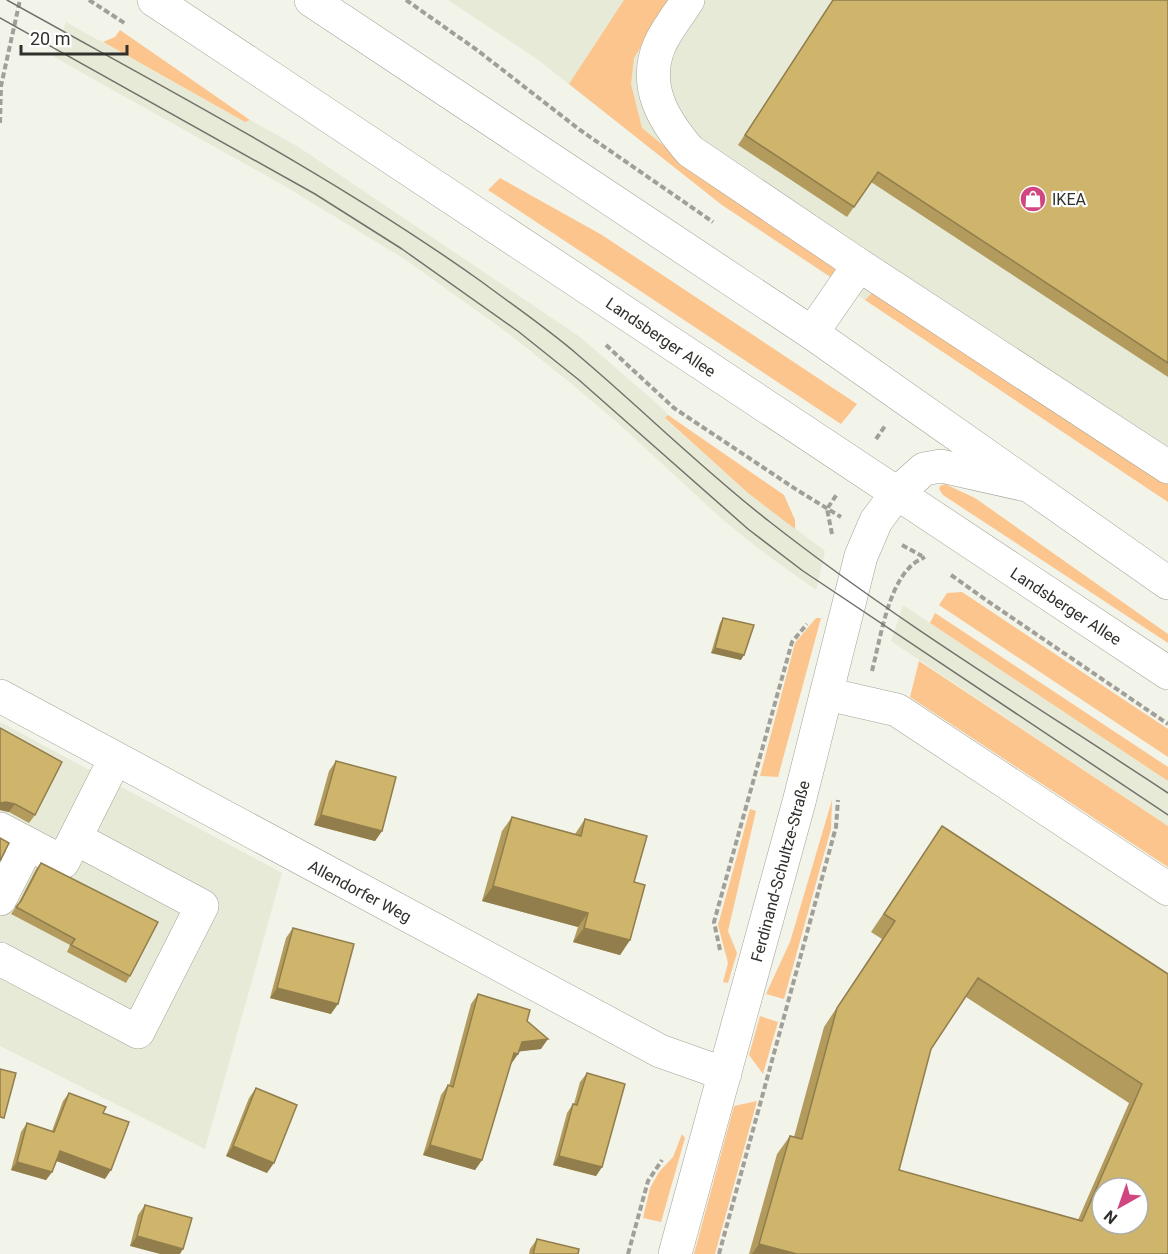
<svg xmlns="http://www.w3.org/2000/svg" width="1168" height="1254" font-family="Roboto,sans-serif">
	<rect width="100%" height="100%" fill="#f2f3e9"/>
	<path fill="#e8ead8" d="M448,0H1168V502L722,205L537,59Z
		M66,22L245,122L250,120L297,146L580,337L663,409L668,415L665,419L748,493L825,551L816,590L759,549L722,519L618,423L567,380L508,333L406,260L283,185L54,57Z
		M903,605L1168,781V826L891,641Z
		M0,722L282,873L205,1149L0,1046Z"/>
	<path fill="#fcc58d" d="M624,0H670L634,58L631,84L642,128L691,168L836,265V272L832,278L722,205L569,84Z
		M120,30L250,120L245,122L103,42L115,37Z
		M500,178L602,235L857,404L841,424L488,190Z
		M877,288L1168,481V502L865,300Z
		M668,415L784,495L795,520V529L748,493L665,418Z
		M945,484L975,498L1168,634V643L943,495L939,489L940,486Z
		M962,592L1168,729V757L939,605L947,593Z
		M935,613L1168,767V781L930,623Z
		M816,618H821L778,777L760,776L795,643Z
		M919,661L1168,826V867L910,697Z
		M832,800L831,829L784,999L766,994L790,942Z
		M750,809L756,811L728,931L737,953L728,983L723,982L728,963L718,925Z
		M760,1016L778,1022L763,1074L749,1055Z
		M757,1101L715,1254H694L734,1106Z
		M682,1134L685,1138L661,1222L643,1218L650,1188L659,1172L673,1157Z"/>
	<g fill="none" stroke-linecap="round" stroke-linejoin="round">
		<defs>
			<path id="minor" d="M688,0C679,14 667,29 660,44C642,85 663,120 690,151L859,265
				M812,333L859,265L1168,467
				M827,694L897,710L1168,889
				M0,696L660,1051L725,1074
				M0,829L63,862L115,759
				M0,899L28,844
				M0,959L138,1032L202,906L75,838
				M675,1254L799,802L861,556L876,521L896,494L924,469L941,466L1026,485"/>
			<path id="major" d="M154,0C492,224 829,450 1168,673
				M311,0L812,333L1168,583"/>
		</defs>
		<use href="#minor" stroke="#a2a399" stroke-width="34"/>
		<use href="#major" stroke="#a2a399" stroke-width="34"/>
		<path stroke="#a0a099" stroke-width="4" stroke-dasharray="6 3" stroke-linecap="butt" d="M89,0L126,24
			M406,0L477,50L580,130L713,222
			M0,123L1,86L20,0
			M606,345L674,408L797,490L841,517
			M876,439L885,426
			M832,534L827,509L837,494
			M902,545L922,556
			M951,575L986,600L1168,724
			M872,671C880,640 887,591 909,568C913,563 919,560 925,557
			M720,950L714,922L792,642L807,624
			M628,1254L648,1181L662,1160
			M719,1254L836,827L838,800"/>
		<use href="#minor" stroke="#fff" stroke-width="33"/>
		<use href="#major" stroke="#fff" stroke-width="33"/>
		<path stroke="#72726c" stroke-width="1.5" d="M7,0C168,90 332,175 482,282C514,306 548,329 578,355C643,410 703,470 770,522C896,621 1035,705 1168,793
			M0,18L315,194L402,249L519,332L579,380L748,529L803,571L1168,815"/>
	</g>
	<path fill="#b29b5d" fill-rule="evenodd" d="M833,0H1168V377L871,182L847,217L738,145Z
		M723,618L741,660L711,653L720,623Z
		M0,728L35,815L29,823L9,812L0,810Z
		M336,761L382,831L375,841L314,825L329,771Z
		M512,817L575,834L585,819L634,882L630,940L620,955L573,942L578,927L482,901L502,831Z
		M942,826L1168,974V1254H749L777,1154L790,1136L794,1137L824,1027L882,939L871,932ZM966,997L1129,1103L1078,1220L899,1170L931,1049Z
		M41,863L130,976L126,983L67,952L70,945L11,914L18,904L36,869Z
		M293,928L331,1014L270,998L286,938Z
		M478,994L527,1021L541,1049L519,1051L518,1054L511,1064L482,1160L475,1170L423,1155L441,1095L448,1085L449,1086L471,1004Z
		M587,1073L602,1167L596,1176L553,1165L567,1113L573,1104H574L580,1082Z
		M256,1088L267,1173L226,1156L249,1098Z
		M69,1093L103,1113L105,1179L57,1161L52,1172L46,1180L11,1170L21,1132L27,1123L52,1131L63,1101Z
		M145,1205L192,1218L130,1246L138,1215Z
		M537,1239L578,1254H529L530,1249Z"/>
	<path fill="#917e4c" d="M715,648L744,655L741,660L711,653Z
		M6,802L15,804L9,812L0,810V803Z
		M321,815L382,831L375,841L314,825Z
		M493,886L588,913L578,927L482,901Z
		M584,928L630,940L620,955L573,942Z
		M277,988L338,1004L331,1014L270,998Z
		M548,1039L541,1049L515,1052L522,1042Z
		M514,1053L518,1054L511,1064L507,1063Z
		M430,1145L482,1160L475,1170L423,1155Z
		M233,1146L274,1163L267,1173L226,1156Z
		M60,1151L111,1170L105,1179L54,1160Z
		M559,1156L602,1167L596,1176L553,1165Z
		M17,1162L52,1172L46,1180L11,1170Z
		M137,1236L183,1249L180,1254H160L130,1246Z
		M759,1244L797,1254H752Z"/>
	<path fill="#cfb46c" stroke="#917e4c" stroke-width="1.5" fill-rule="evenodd" d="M833,0H1168V363L878,172L854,207L745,135Z
		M723,618L754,625L744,655L715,648Z
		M0,728L62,762L35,815L15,804L6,802L0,803Z
		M336,761L396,777L382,831L321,815Z
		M512,817L581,836L585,819L647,836L634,882L645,885L630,940L584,928L588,913L493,886Z
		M942,826L1168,974V1254H797L759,1244L790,1136L802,1139L837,1008L895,921L884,914ZM978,978L1142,1084L1082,1221L899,1170L931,1049ZM1102,1188H1138V1224H1102Z
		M0,838L9,843L0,861Z
		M41,863L158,922L130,976L71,945L75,939L16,907L21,901Z
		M293,928L354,944L338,1004L277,988Z
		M478,994L530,1010L527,1021L548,1039L522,1042L518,1054L514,1053L482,1160L430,1145L448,1085L453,1087Z
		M0,1069L16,1073L4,1118L0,1117Z
		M587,1073L625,1084L602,1167L559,1156L573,1104L577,1105Z
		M256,1088L297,1105L274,1163L233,1146Z
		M69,1093L106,1107L103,1113L129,1122L111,1170L60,1151L52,1172L17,1162L27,1123L54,1132Z
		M145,1205L192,1218L183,1249L137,1236Z
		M537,1239L579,1249L578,1254H533Z"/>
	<defs>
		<symbol id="shop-disc" viewBox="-11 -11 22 22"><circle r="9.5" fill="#cf4680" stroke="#fff"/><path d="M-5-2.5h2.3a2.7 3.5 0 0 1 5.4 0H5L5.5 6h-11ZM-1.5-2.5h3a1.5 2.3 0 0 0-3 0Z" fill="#fff"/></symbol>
	</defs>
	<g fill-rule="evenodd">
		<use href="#shop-disc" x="1018" y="184" width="30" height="30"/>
	</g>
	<g text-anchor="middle" stroke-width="4.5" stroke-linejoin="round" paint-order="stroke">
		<g font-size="16" fill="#30302c" stroke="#fff" text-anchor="start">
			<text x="1052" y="205">IKEA</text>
		</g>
		<g font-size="16" fill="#30302c" stroke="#fff">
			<text transform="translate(661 337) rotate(34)" y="6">Landsberger Allee</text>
			<text transform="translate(1066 606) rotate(33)" y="6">Landsberger Allee</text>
			<text transform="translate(780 871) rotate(-75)" y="6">Ferdinand-Schultze-Straße</text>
			<text transform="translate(360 891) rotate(28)" y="6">Allendorfer Weg</text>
		</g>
	</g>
	<g transform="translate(1120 1206) rotate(220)"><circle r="28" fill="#ffffff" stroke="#acacab" stroke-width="1.5"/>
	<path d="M0-4.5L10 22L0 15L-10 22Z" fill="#cf4680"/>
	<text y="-9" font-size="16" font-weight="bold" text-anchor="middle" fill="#30302c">N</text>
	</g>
	<path d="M21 45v9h106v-9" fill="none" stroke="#30302c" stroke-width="3"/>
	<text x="30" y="45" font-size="18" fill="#30302c" stroke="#ffffff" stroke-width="4.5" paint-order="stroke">20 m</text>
</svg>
